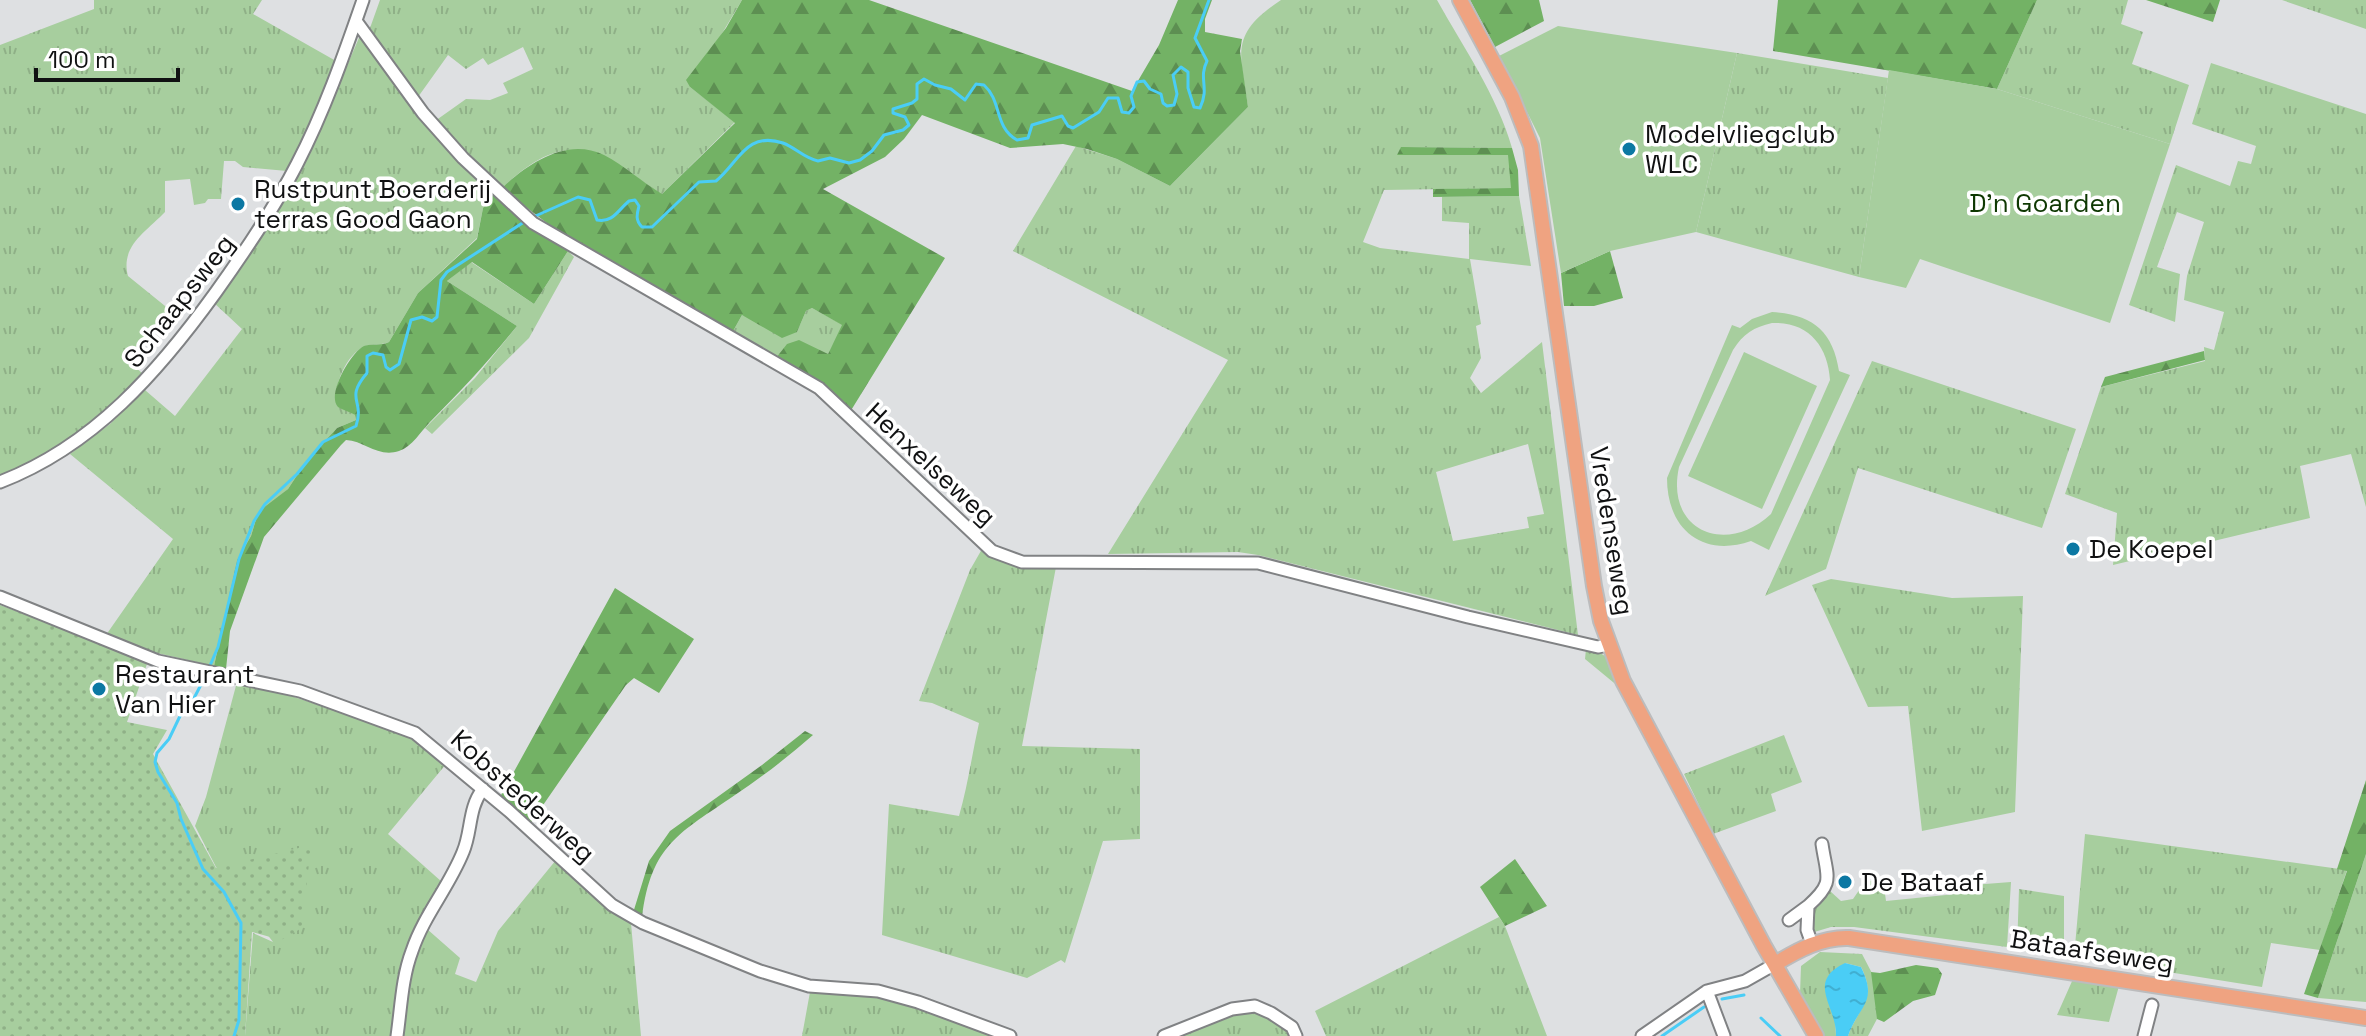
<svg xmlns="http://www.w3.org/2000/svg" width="2366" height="1036" font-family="'Space Grotesk',sans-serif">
	<defs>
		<pattern id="grass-tufts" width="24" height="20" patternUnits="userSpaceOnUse" patternTransform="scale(2)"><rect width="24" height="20" fill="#a7ce9e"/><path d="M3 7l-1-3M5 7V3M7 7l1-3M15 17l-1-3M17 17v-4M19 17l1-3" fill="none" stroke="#8fb087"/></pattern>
		<pattern id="forest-firs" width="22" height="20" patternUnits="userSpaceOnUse" patternTransform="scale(2)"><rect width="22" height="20" fill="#73b265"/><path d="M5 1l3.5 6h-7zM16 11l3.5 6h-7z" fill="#5d8f52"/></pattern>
		<pattern id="park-dots" width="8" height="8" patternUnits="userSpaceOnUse" patternTransform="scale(2)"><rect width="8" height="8" fill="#a7ce9e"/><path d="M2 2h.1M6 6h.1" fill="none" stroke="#8fb087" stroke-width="1.8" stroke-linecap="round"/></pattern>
		<pattern id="water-ripples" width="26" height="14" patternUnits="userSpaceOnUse" patternTransform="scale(2)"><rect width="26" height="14" fill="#4acdf6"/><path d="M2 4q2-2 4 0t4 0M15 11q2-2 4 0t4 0" fill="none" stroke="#40afd2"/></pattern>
	</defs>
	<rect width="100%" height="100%" fill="#dee0e2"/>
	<path fill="url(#grass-tufts)" fill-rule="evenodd" d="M94,0H262L253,14L336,61L307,133L287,171L243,167L235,161H224L221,199H208L205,203L194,205L190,179L165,181V212C146,232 120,246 128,276L170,310L132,364L144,375L107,413L47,455L0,477V45L94,9Z
		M380,0H742L690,87L735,122L661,195C598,149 568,126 503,187L435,121L466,99L490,100L508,93L503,83L533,69L523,47L488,65L483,58L466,69L448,55L418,97L370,28Z
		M1281,0H1437C1463,47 1497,95 1512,148L1401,147L1509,155L1512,188L1384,190L1363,242L1380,248L1469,259V223L1442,221V197L1519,196L1531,266L1470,259L1481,324L1476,326L1481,358L1470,378L1481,393L1542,342L1578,635L1258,555L1238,552L1108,554L1228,360L1013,251L1076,146L1117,159L1170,186L1248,107C1240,52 1229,34 1281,0ZM1528,444L1544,514L1527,517L1529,528L1453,541L1436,472Z
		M2037,0H2128L2121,24L2143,32L2132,64L2189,85L2170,144L1997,89Z
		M2282,0H2366V29Z
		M361,33L494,193L483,208L477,238L418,293L389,342C382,345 376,344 369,345C348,350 336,381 335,400L355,415L356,420L337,428L307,460L288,489L257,516L251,536L237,560L214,666L157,653L106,635L173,539L70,454L110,424L145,390L175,416L242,329L213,302L295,180L312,148Z
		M1737,53L1888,78L1859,277L1696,232Z
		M2211,63L2366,114V507L2351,454L2300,466L2310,518L2113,565L2117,513L2065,494L2101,387L2205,361L2204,347L2214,350L2224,312L2184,300L2187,276L2204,222L2177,212L2157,267L2180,274L2175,322L2129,305L2176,165L2230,186L2238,161L2251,164L2256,146L2192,124Z
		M568,251L574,257L529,338L432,434L425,428L475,378L517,326L447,281L471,262L534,304Z
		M812,308L843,325L828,354L776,358L732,333L742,315L797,332L806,311Z
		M1872,361L2076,429L2042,528L1858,468L1826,569L1765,596Z
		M982,549L989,553L1056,567L1022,746L1140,749V839L1103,841L1065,963L1061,960L1027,978L882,935L889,804L959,816C968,785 972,754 979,723L932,703L919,701L970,570Z
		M1831,579L1952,598L2023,596L2015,812L1922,831L1908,706L1868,707L1812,585Z
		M1586,649C1612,652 1616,671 1625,692L1585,659Z
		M237,682L288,695L407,734L447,763L388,834L442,882L409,945L394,1036H245L253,933L273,942L216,867L195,826L206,797Z
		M1784,735L1802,782L1771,794L1776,811L1713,834L1684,774Z
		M2085,834L2347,870L2320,950L2271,943L2262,987L2074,957Z
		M2366,854V1002L2318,998Z
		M556,860L620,916L631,923L641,1036H400L413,961L427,929L460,958L455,974L476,982L498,931Z
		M1883,879L1886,901L1956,894L1959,886L2011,882L2007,947L1854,927H1831L1811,933V908L1830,891L1841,901L1853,899L1862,886V882Z
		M2019,889L2064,896V956L2017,950Z
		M1499,917L1505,926L1547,1036H1326L1315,1011Z
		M1820,952L1862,954L1874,977L1878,1008L1877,1019L1868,1036H1848C1858,1007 1878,1000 1861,967L1845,963L1835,1015L1836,1036H1822L1800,994L1801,966Z
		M2073,979L2119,986L2109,1022L2057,1015Z
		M814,990L902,1001L994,1036H802L810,992Z
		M1249,1012C1267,1014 1280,1022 1291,1036H1179L1237,1014Z"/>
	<path fill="url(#forest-firs)" d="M742,0H869L1132,91L1159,45L1178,0H1212L1205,19V32L1242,39L1240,51L1248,107L1170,186L1117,159L1087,149L1063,144L1010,148L922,115L904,139L885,157L823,189L945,258L850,412L776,358L787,344L799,340L828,354L842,325L812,308L806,311L797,332L782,338L742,315L732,333C653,288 570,249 503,187C529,163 567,137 604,155C625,166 642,182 662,194L735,123L690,87L686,80L726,28Z
		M1470,0H1539L1544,21L1495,47Z
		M1778,0H2037L1997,89L1773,51Z
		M2146,0H2220L2213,22Z
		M1401,147L1512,148L1518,170L1519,196L1433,197V189L1511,188L1508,155H1397Z
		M494,193L568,251L534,304L472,262L447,281L517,326C488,362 462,390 430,422C421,431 412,447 399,451C378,458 365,441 346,440L341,445L264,537L230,631L226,669L214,666L237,560L251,536L257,516L262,509L288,489L307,460L337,428L356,420L355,415C351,412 342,410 338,407C326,395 351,352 364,346C372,343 381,346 389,342L418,293L477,239L483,208Z
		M1610,251L1623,298L1594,306H1564L1561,273Z
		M2204,351L2205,360L2101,387L2105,377Z
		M615,588L694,639L659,693L634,678L626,685L530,824L500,797Z
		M805,731L813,735C788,757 762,777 735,795C680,833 651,844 642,918L633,913L649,861L670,831L762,765Z
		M2366,780V854L2318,998L2304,994L2347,871L2337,869Z
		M1515,859L1547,906L1505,926L1480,887Z
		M1916,965L1938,968L1942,974L1935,995L1913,1001L1884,1022L1877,1019L1871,972L1880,973Z"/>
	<path fill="url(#park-dots)" d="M0,605L148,661L127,722L167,730L153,754L216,868L311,845L302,928L281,940L252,932L245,1036H0Z"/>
	<path fill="#a7ce9e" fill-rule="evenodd" d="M1558,26L1737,53L1696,232L1610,251L1561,273L1540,138L1499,56Z
		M1889,70L1997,89L2170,144L2110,323L1920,259L1906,288L1859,277Z
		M1772,312C1812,314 1833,331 1839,371L1850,375L1769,550L1751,541C1702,558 1667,529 1667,478L1732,325L1740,328L1752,319ZM1772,323C1808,321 1828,346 1830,380L1771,514C1726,556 1665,531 1679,467L1733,350C1743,334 1754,327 1772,323Z
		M1744,352L1817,386L1762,509L1688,476Z"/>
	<path fill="url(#water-ripples)" d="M1845,963L1861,967C1879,1003 1858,1006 1848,1036H1836C1837,1006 1805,982 1845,963Z"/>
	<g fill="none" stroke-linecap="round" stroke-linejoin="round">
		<path stroke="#4acdf6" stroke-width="3" d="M531,218L578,197L590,200L597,220C613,223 618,210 629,201L635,200L639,206C637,214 635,220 642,227H652L699,182L716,181C739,162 746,131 783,143C796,148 804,158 818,161L830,158L849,163L860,160L872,151L884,135L903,130L909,125L905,117L893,113V109L912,103L917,99V84L924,79L935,85L951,89L965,100L976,84L984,85C1002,101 994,127 1017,140L1028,138L1032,125L1062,116L1068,126L1073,128L1099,112L1108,98H1118L1122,112L1129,113L1134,107L1131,96L1137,82L1144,81L1150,89L1161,94L1163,103L1167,106L1174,105L1177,94L1173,75L1181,67L1188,72V88L1194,107L1200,108C1210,87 1198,79 1207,61L1195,38L1209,0
			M209,668L218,647L239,559L254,521L265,504L297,474L323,442L356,426C365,399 344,400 367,373V356L373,353L383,355L386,367L390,370L399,364L411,320L422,317L432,321L437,317L441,280L447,272L524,222
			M206,675L191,704L181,714L169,739L157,753L155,762L158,772L177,803L181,819L203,869L224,892L241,923L239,1020L234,1036
			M1722,999L1744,995
			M1761,1018L1780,1036
			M1662,1036L1704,1007"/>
		<defs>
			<path id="minor" d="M356,21L423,113L463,158L533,223L819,388L992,551L1022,562L1258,563L1468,617L1598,647L1608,645
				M0,482C94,446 159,371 216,292C246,250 274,209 297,164C324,112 344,55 363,0
				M0,597L158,661L300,691L415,733L509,811L612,905L643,923L760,971L809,986L878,991L918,1002L1010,1036
				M1789,920L1808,906
				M1812,944L1807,930L1808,906C1835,882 1827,878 1822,844
				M1707,991L1724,1036
				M397,1036C401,1008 402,977 412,951C424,915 449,887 463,852C472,831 468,808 483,789
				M1164,1036L1232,1009L1255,1006L1271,1013L1292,1027L1296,1036
				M1642,1036L1707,991L1745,981L1775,964
				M2144,1036L2152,1005"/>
			<path id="major" d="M1460,0L1512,97L1531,146L1594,586L1601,621L1623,681L1764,946L1816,1036
				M1775,964C1798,950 1822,937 1849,938L2366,1018"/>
		</defs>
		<use href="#minor" stroke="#808284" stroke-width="15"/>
		<use href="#major" stroke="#bcbcbd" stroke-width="18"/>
		<use href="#minor" stroke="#fff" stroke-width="11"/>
		<use href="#major" stroke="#efa381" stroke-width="14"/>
	</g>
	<g fill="#0c78a3" stroke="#fff" stroke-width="3">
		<circle cx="1629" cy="149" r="8"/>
		<circle cx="238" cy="204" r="8"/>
		<circle cx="2073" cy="549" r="8"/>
		<circle cx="99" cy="689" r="8"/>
		<circle cx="1845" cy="882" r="8"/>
	</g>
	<g text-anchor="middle" stroke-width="7" stroke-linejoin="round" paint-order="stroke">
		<g font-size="26" fill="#101112" stroke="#fff" text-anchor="start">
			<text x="1645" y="143">Modelvliegclub<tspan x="1645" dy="30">WLC</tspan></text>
			<text x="254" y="198">Rustpunt Boerderij<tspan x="254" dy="30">terras Good Gaon</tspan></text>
			<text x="2089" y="558">De Koepel</text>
			<text x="115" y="683">Restaurant<tspan x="115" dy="30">Van Hier</tspan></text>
			<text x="1861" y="891">De Bataaf</text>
		</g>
		<g font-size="26" fill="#0e3802" stroke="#fff">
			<text x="2045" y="212">D'n Goarden</text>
		</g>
		<g font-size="26" fill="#101112" stroke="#fff">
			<text transform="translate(179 301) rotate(-52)" y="9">Schaapsweg</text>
			<text transform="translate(931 464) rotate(43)" y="9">Henxelseweg</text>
			<text transform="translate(1612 531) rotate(81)" y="9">Vredenseweg</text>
			<text transform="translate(523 796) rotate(42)" y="9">Kobstederweg</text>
			<text transform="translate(2092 951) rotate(9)" y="9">Bataafseweg</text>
		</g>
	</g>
	<path d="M36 68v12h142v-12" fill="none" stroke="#101112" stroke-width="4"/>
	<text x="48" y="68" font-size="24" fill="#101112" stroke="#ffffff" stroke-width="6" paint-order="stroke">100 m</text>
</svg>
